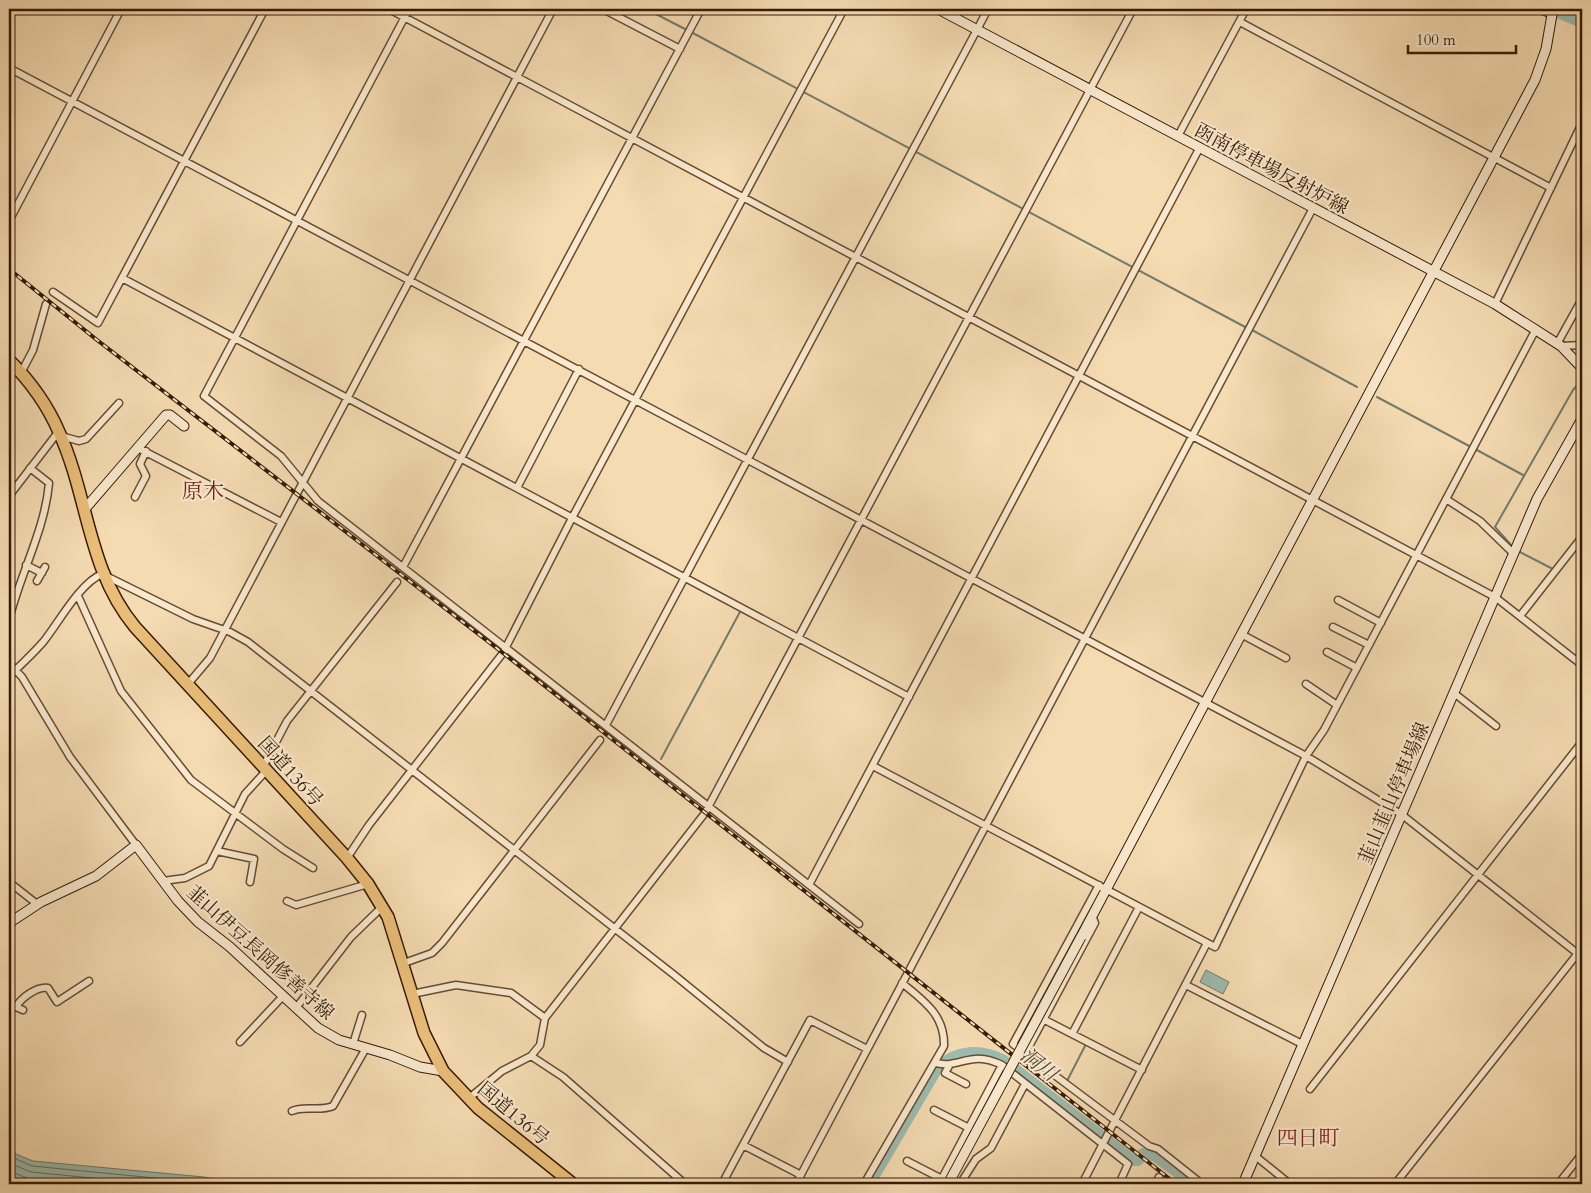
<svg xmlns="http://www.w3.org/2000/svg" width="1591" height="1193" font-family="Cardo,'Noto Serif JP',serif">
	<rect width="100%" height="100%" fill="#f5dbb2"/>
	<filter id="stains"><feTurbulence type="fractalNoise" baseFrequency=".004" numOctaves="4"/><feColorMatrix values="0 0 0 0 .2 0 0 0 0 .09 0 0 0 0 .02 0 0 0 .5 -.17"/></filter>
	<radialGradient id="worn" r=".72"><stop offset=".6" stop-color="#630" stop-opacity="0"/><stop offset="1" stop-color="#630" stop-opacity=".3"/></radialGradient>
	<path fill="#9cbbaf" stroke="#737b6b" d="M1206,970L1229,982L1223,994L1200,982Z
		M9,1151L33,1161L204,1177L243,1184H9Z"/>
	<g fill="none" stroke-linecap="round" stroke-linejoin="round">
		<path stroke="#696b5a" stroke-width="1" d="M9,1156L32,1166L216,1184
			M9,1163L31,1172L153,1184
			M9,1171L30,1179L73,1184"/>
		<path stroke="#737b6b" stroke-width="2" d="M646,9L687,30
			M691,32L1247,328
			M1252,330L1357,387
			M1377,397L1471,447
			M1475,449L1523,475
			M1512,546L1495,527L1573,390L1582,380
			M1518,551L1551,568
			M661,759L741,610
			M1067,1081L1086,1044"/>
		<path stroke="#9cbbaf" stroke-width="12" d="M1550,9L1582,22
			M869,1184L937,1068C957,1050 981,1049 1004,1061L1132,1160H1138L1143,1154L1154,1155L1194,1184"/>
		<defs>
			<path id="street" d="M389,9L1495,597L1582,665
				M409,9L204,396L281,456L318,501L859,924
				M603,9L680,49
				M1538,9L1553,15
				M1240,22L1551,188
				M9,68L1306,756L1401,814L1582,957
				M1178,136L1246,9
				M9,221L121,9
				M122,278L909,697
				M53,292L98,323L265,9
				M1495,304L1582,123
				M1557,344L1582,299
				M1561,346L1582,345
				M21,373L33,350L46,304
				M61,436L79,441L86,439L119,403
				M138,448L281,522
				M517,488L579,369
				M9,496L59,431
				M135,497L146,476L140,464L146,451
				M1446,499L1480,521L1514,554
				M26,565L42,573
				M403,567L701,9
				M37,581L45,567
				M78,596L121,691L191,780L283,849L313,868
				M1338,600L1381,623
				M1520,616L1582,537
				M9,620C20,574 45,530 49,483L30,468
				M1333,627L1369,645
				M1241,634L1286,658
				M1327,652L1357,668
				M9,663L22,677L70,757L136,845
				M9,677C20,665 33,654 44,641C59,622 80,583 102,574L193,619L230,632L248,642L673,974L764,1048L788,1062
				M188,684L210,658L553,9
				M1306,684L1337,705
				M1454,693L1496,726
				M606,725L988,9
				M873,766L1215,947L1306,756L1324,730L1536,329
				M263,767L287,721L397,582
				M217,851L254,859L250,882
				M347,858L369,825L503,653L572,518L844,9
				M163,881L185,878L209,866L245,794L266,771
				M9,882L37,904
				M809,885L1200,147
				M1099,885L1013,1044L1149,1146L1158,1149L1202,1184
				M287,901L296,905L368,884
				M404,963L432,953L442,943L600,740
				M1186,985L1302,1044
				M412,994L456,985L511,993L545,1018
				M9,1004L23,1010
				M16,1007C21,998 37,986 48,988L57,1002L89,981
				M296,1008L351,937L382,907
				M1043,1019L1142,1070
				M1072,1034L1139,907
				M240,1042L283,996
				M353,1044L362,1015
				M1025,1054L1095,923L1092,915
				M531,1056L563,1077L685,1184
				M936,1063C961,1069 970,1049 1002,1065L1128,1164L1119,1184
				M949,1066L945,1073L966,1084
				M1310,1089L1582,742
				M468,1099L502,1071L531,1056L540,1045L545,1018L705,813L1133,9
				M934,1110L969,1128
				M292,1111C305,1105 319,1112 333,1106L366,1048
				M743,1145L801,1175
				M1254,1155L1290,1184
				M907,1161L942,1179
				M722,1184L810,1020L867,1049
				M796,1184L1313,208
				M864,1184L944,1046C945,1015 924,1001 902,983
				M939,1184L1002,1065
				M960,1184L976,1159L991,1148L1025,1084
				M1082,1184L1207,943
				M1156,1184L1159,1177
				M1395,1184L1582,948
				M1558,1184L1582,1154"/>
			<path id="secondary" d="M938,9L1495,304L1561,346L1582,368
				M84,510L166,415H170L184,426
				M9,923L41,902L96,876L136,845L178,901L198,922L230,947L318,1028L339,1040L390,1055L420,1067L443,1071
				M1081,937C1234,652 1381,365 1535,80L1546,49L1553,9
				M1243,1184L1537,499L1582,419"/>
			<path id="highway" d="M9,360C30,381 47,404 59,432C89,498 87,569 135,627L347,858L368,884L388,917L424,1033L443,1071L478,1108L573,1184"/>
		</defs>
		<use href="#street" stroke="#664b31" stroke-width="9"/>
		<use href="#secondary" stroke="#361b06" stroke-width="11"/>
		<use href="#highway" stroke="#361b06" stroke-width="14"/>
		<use href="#street" stroke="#f8e8cd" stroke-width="6"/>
		<use href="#secondary" stroke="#f8e8cd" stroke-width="9"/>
		<use href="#highway" stroke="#eabe79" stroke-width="11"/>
		<defs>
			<path id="rail" d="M9,269L97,340L503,653L1176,1184"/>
		</defs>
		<use href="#rail" stroke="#361b06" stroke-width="4"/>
		<use href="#rail" stroke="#f8e8cd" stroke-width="2" stroke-dasharray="5.5" stroke-linecap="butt"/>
		<defs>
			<path id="secondary-bridge" d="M948,1184L1081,937"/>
		</defs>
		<use href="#secondary-bridge" stroke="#361b06" stroke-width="11" stroke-linecap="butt"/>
		<use href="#secondary-bridge" stroke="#f8e8cd" stroke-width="9"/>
	</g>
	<g text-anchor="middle" stroke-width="4.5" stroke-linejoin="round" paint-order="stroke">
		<g font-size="19" fill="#361b06" stroke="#f8e8cd">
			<text transform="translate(1272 168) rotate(28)" y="7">函南停車場反射炉線</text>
			<text transform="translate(291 771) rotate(48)" y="7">国道136号</text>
			<text transform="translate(1393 793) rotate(-67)" y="7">韮山韮山停車場線</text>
			<text transform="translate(261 952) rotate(42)" y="7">韮山伊豆長岡修善寺線</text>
			<text transform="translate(514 1113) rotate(40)" y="7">国道136号</text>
		</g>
		<g font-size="20" font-style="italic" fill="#554b39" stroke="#f8e8cd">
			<text transform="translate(1039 1064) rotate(38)" y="7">洞川</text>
		</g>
		<g font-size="21" fill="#7a1f14" stroke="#f8e8cd">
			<text x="203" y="498">原木</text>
			<text x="1308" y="1145">四日町</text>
		</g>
	</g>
	<rect width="1591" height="1193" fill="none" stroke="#f5dbb2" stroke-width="30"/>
	<rect x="10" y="10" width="1571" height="1173" fill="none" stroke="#361b06" stroke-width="2.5"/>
	<rect x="15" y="15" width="1561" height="1163" fill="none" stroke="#361b06"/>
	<path d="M1408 45v8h108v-8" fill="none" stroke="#361b06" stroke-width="2.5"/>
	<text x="1416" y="45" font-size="15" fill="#361b06" stroke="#f8e8cd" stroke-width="4" paint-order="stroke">100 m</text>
	<rect width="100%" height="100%" filter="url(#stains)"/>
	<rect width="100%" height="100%" fill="url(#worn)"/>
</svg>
